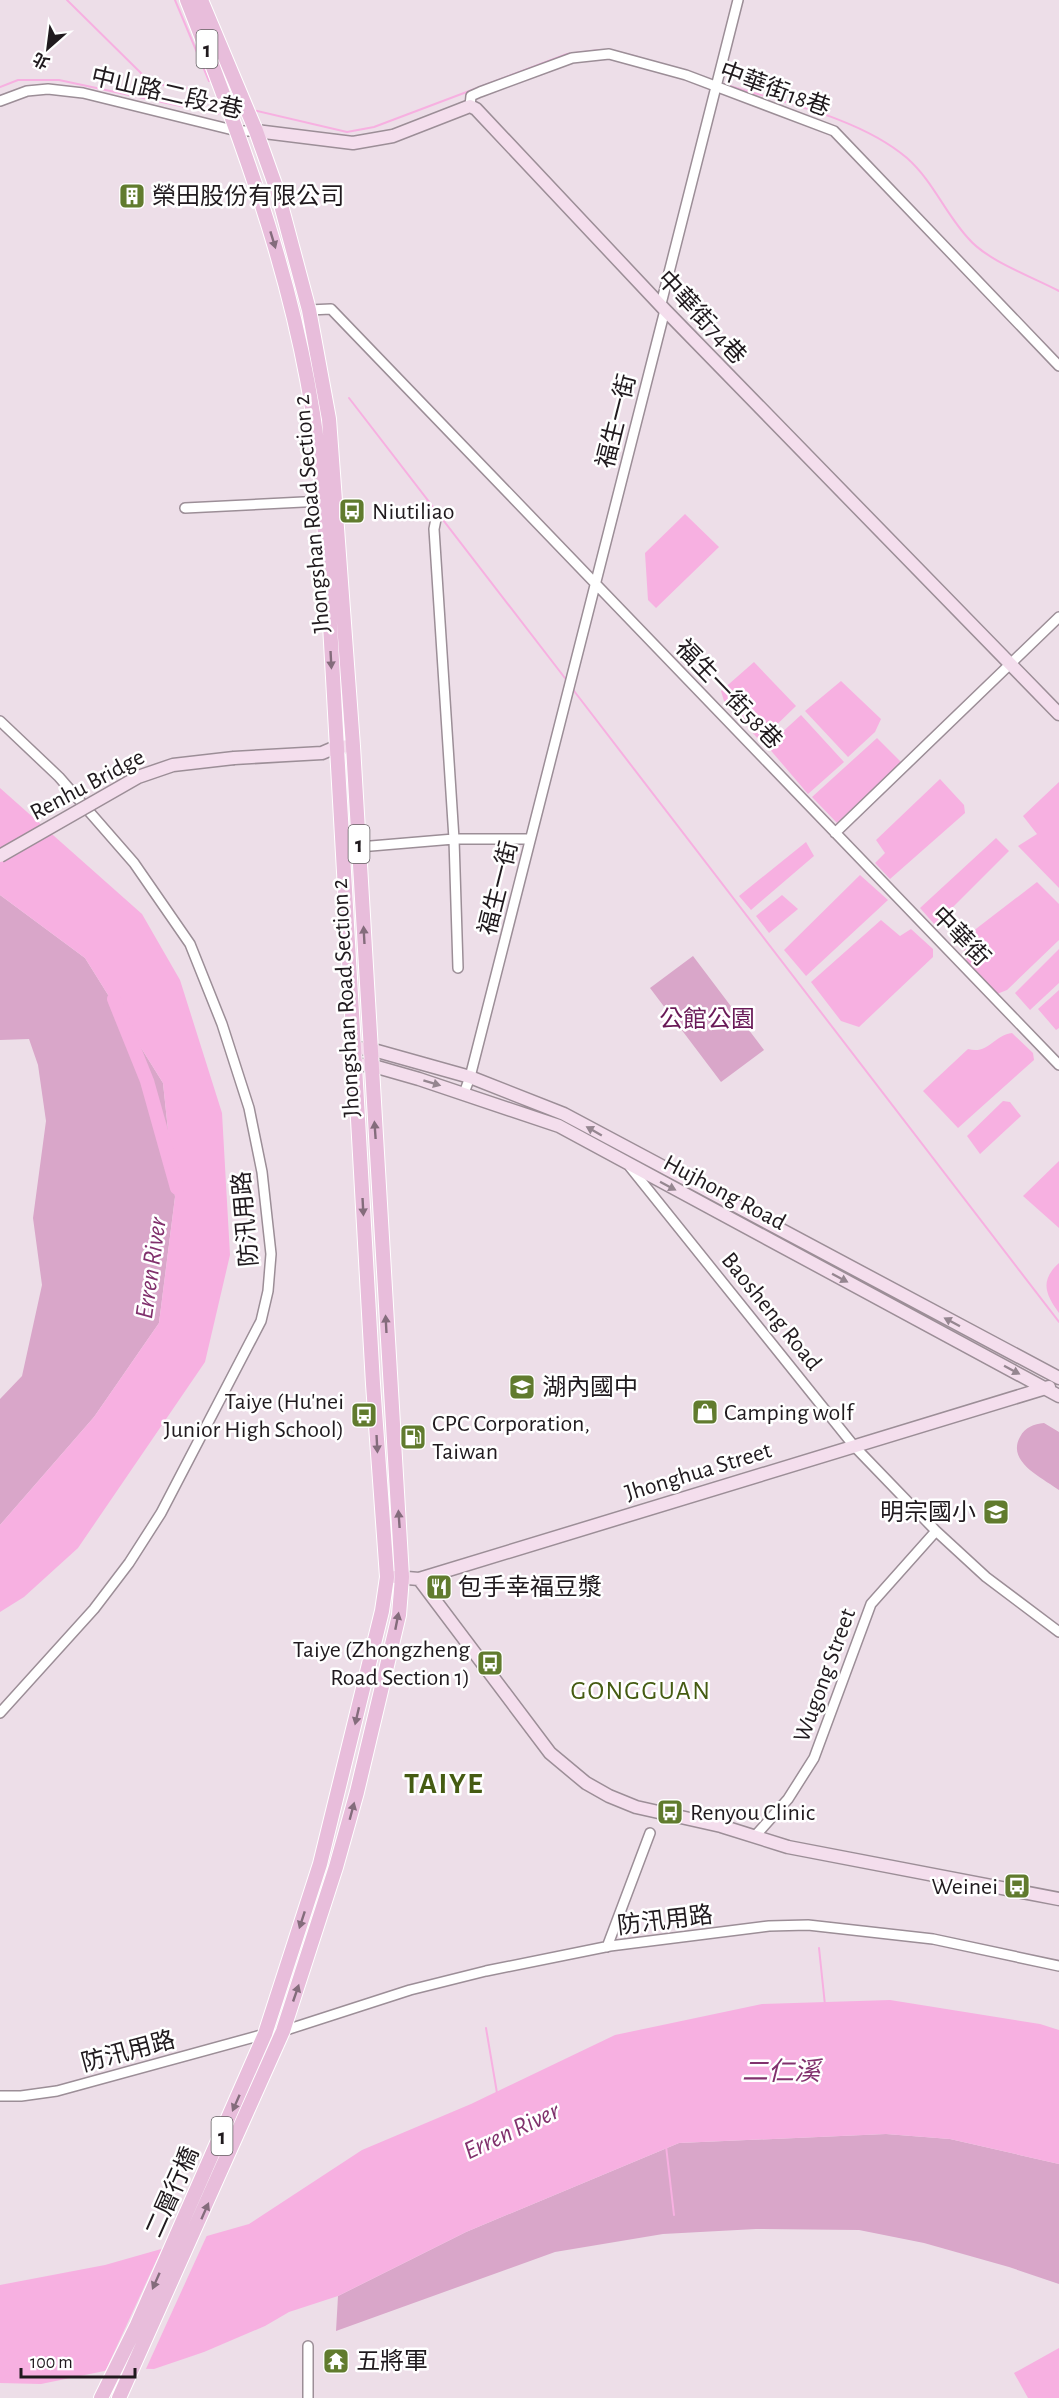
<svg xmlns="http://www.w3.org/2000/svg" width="1059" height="2398" font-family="'Alegreya Sans','Noto Sans TC',sans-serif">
	<rect width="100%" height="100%" fill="#eddee8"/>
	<path fill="#d9a6c9" d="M0,895L85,958L163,1083L175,1197L159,1323L94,1417L0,1525V1399L22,1376L42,1285L33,1218L46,1121L38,1065L29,1039L0,1040Z
		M693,956L764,1050L721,1082L650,988Z
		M1044,1423L1059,1432V1490C1043,1478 1006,1462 1020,1437C1025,1427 1034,1424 1044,1423Z
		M886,2134L950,2139L1059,2164V2284L1009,2267L924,2243L859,2230L756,2229L663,2234L555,2252L336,2331L338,2296L466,2232L679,2143Z"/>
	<path fill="#f7b0e1" d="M685,514L719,547L656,608L648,600L645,553Z
		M754,662L796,706L760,741L724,701L721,691Z
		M841,681L881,719L875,732L848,757L805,711Z
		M801,715L844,762L808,794L767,746Z
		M877,738L901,762L837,823L812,797Z
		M940,779L964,805L965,813L890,879L875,863L885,853L876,840Z
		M1059,782V888L1018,846L1037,834L1023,816Z
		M0,788L142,914L180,980L222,1113L230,1255L205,1362L78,1548L24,1597L0,1612V1525L94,1417L159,1323L175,1197L163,1083L85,958L0,895Z
		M996,838L1009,851L935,925L920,908Z
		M806,842L814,856L751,910L739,896Z
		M860,875L888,900L806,976L784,950Z
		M1037,882L1059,904V940L1007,990L997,994L966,962L967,956L961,945L968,935Z
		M782,895L798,909L769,933L756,916Z
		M881,920L900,936L911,929L933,949V957L859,1027L841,1021L811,982Z
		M1059,949V983L1030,1010L1015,993Z
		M1059,990V1028L1056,1030L1038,1009Z
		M1012,1033L1033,1053L1034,1060L958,1128L923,1091L968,1049C988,1055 994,1035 1012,1033Z
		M1003,1101L1010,1102L1021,1116L980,1154L967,1136Z
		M1059,1161V1228L1023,1196Z
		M1059,1263V1313C1046,1295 1039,1281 1059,1263Z
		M890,2000L1040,2024L1059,2030V2164L950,2139L886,2134L679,2143L466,2232L338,2296L289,2312L265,2326L204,2352L154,2369L119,2368L41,2384L0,2383V2285L105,2265L249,2224L362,2150L471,2104L615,2035L762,2004Z
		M1059,2348V2398H1028L1014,2373Z"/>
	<path fill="#eddee8" d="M208,2233L145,2371H120L104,2374L163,2246Z"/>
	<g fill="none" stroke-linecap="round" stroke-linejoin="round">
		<path stroke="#f7b0e1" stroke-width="2" d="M67,0L148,80L163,85L202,90
			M175,0L209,81
			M609,50L638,57
			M720,83C780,102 859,117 907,158C933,181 945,213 968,238C987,261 1033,277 1059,291
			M0,87L18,80H59L218,114
			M253,110L347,132L374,127L567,54L600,50
			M349,398L568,682
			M571,687L1059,1322
			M819,1948L825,2005
			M486,2028L497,2093
			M666,2146L674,2215"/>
		<path stroke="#f7b0e1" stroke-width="14" d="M114,999L147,1081L177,1188"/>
		<defs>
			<path id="street" d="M0,101L27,91L48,89L83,93L237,131H256
				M470,106L471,96L480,92L572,58L609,54L686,75L834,131L1059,366
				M661,304L738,0
				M309,310L331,309L1059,1065
				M185,508L323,501
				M436,519L434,529L454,839L458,968
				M0,721L59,777L134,863L190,944L222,1024L249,1108L262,1172L271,1254L268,1291L261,1321L161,1513L129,1563L94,1609L0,1713
				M835,833L1059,617
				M359,847L454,839H530
				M464,1093L470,1077L665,310
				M630,1167L854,1446L936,1531L986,1577L1059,1632
				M755,1836L788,1799L814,1758L871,1604L936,1531
				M607,1947L650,1833
				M283,2031L410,1990L486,1971L610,1946L769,1926L808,1925L933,1939L1059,1966
				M0,2096H21L57,2091L265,2034
				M308,2346V2398"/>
			<path id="secondary" d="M256,131L353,143L393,136L470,106L476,109L665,310L1059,714
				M234,758L322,753L336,747L353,746
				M355,1048L370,1049L470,1077L564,1114L1059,1378
				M355,1065H370L419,1079L559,1126L1059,1396
				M395,1577L419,1579L550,1753L586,1783L609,1796L636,1807L721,1826L788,1847L1059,1899
				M419,1579L1049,1387"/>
			<path id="primary" d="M101,2398L137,2325L265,2034L320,1864L382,1611L387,1577L373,1384L323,501C311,326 251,162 187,0
				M119,2398L283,2031L336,1867L357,1792L399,1615L402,1577L353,746L329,419L309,310L277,190L256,131L201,0"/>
		</defs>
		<use href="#street" stroke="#9c8e97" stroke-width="12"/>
		<use href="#secondary" stroke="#9c8e97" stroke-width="15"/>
		<use href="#primary" stroke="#fff" stroke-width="16"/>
		<use href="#street" stroke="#fff" stroke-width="9"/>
		<use href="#secondary" stroke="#f4deed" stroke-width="12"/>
		<use href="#primary" stroke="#e8bddb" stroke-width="14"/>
		<defs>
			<path id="secondary-bridge" d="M0,856L138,777L173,765L234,758"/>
		</defs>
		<use href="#secondary-bridge" stroke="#9c8e97" stroke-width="15" stroke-linecap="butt"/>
		<use href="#secondary-bridge" stroke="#f4deed" stroke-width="12"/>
	</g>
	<defs><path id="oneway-solid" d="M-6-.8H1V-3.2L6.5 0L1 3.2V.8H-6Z" transform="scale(1.5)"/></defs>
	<g fill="#846c7c">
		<use href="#oneway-solid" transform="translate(273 240) rotate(73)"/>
		<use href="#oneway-solid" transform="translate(331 660) rotate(87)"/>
		<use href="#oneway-solid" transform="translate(364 935) rotate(-93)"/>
		<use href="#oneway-solid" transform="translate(375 1130) rotate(-94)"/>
		<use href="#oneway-solid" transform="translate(363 1207) rotate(87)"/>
		<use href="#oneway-solid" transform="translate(386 1324) rotate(-93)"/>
		<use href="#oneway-solid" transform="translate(377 1444) rotate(87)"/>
		<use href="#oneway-solid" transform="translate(399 1519) rotate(-94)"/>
		<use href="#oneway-solid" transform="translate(397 1621) rotate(-79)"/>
		<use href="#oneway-solid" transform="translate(357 1716) rotate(103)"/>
		<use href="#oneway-solid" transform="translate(352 1811) rotate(-75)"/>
		<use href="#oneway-solid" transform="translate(302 1920) rotate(108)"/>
		<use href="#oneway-solid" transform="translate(296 1993) rotate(-71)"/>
		<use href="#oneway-solid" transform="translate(236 2103) rotate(114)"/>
		<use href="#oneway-solid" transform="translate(205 2211) rotate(-66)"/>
		<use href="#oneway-solid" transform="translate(156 2281) rotate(114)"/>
	</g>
	<g fill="#958690">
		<use href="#oneway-solid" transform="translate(432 1083) rotate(17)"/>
		<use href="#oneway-solid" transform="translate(594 1131) rotate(-150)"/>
		<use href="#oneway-solid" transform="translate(668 1186) rotate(28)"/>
		<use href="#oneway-solid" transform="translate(840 1278) rotate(28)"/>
		<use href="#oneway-solid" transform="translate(952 1322) rotate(-152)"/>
		<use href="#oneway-solid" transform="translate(1012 1370) rotate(28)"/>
	</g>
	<defs>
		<symbol id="building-square" viewBox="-11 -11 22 22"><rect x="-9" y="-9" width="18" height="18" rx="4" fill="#617b2e" stroke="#fff"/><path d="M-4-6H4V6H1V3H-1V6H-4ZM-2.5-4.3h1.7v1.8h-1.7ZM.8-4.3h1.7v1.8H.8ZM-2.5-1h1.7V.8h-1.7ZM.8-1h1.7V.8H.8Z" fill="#fff"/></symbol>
		<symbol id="bus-square" viewBox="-11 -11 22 22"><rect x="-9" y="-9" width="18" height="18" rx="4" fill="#617b2e" stroke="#fff"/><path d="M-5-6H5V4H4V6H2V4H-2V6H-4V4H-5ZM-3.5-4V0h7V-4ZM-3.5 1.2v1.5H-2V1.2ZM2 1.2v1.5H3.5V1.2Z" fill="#fff"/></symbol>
		<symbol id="school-square" viewBox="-11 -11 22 22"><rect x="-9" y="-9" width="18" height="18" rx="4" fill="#617b2e" stroke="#fff"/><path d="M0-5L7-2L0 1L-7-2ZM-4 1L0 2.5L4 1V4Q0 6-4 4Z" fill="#fff"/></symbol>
		<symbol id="shop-square" viewBox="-11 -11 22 22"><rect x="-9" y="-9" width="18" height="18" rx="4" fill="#617b2e" stroke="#fff"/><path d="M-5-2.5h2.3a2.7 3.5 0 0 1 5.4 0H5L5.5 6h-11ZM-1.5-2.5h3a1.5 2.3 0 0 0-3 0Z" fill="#fff"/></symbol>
		<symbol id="fuel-square" viewBox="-11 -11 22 22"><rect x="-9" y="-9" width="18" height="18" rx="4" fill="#617b2e" stroke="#fff"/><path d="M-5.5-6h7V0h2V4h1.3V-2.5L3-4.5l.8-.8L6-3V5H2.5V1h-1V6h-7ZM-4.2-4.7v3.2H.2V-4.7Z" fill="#fff"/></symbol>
		<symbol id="restaurant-square" viewBox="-11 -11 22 22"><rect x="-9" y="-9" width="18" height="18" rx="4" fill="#617b2e" stroke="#fff"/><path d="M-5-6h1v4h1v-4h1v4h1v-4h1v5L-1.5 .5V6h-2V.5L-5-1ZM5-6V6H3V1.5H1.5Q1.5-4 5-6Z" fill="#fff"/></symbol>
		<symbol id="temple-square" viewBox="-11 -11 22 22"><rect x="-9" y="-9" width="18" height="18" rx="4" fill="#617b2e" stroke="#fff"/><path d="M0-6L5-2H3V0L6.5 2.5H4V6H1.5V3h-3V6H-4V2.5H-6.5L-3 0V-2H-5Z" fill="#fff"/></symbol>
	</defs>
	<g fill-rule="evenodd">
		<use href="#building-square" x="117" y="181" width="30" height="30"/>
		<use href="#bus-square" x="337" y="496" width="30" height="30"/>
		<use href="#school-square" x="507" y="1372" width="30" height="30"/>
		<use href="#shop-square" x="690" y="1397" width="30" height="30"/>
		<use href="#bus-square" x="349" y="1400" width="30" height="30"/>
		<use href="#fuel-square" x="398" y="1422" width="30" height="30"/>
		<use href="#school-square" x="981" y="1497" width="30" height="30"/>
		<use href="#restaurant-square" x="424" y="1572" width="30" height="30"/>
		<use href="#bus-square" x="475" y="1648" width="30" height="30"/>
		<use href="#bus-square" x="655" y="1797" width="30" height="30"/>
		<use href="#bus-square" x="1002" y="1871" width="30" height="30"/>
		<use href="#temple-square" x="321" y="2346" width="30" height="30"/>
	</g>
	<g text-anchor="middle" stroke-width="5" stroke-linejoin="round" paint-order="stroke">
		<g fill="#fff" stroke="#635f62" stroke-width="1.5">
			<rect x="196.5" y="30" width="21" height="38" rx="4.5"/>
			<rect x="348.5" y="825" width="21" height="38" rx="4.5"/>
			<rect x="211.5" y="2117" width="21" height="38" rx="4.5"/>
		</g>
		<g font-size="22" font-weight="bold" fill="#201a1e">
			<text x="207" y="57">1</text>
			<text x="359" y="852">1</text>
			<text x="222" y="2144">1</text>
		</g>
		<g font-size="24" fill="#201a1e" stroke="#fff">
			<text transform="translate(775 89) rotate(20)" y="8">中華街18巷</text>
			<text transform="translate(167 93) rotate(13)" y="8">中山路二段2巷</text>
			<text transform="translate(702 317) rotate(47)" y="8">中華街74巷</text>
			<text transform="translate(616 421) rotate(-76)" y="8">福生一街</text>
			<text transform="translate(311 514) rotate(-95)" y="8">Jhongshan Road Section 2</text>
			<text transform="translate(729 694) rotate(46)" y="8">福生一街58巷</text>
			<text transform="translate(87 784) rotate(-28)" y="8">Renhu Bridge</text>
			<text transform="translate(498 888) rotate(-76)" y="8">福生一街</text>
			<text transform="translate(961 936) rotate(46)" y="8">中華街</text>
			<text transform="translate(345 998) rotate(-93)" y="8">Jhongshan Road Section 2</text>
			<text transform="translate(725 1192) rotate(28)" y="8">Hujhong Road</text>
			<text transform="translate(245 1219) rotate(-95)" y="8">防汛用路</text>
			<text transform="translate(772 1311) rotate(51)" y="8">Baosheng Road</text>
			<text transform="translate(698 1471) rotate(-17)" y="8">Jhonghua Street</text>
			<text transform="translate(824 1675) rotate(-70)" y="8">Wugong Street</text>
			<text transform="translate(665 1920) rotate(-7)" y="8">防汛用路</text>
			<text transform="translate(128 2051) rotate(-15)" y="8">防汛用路</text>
			<text transform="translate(172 2192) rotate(-66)" y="8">二層行橋</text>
		</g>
		<g font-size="24" fill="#201a1e" stroke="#fff" text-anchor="start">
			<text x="152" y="204">榮田股份有限公司</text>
			<text x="372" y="519">Niutiliao</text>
			<text x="542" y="1395">湖內國中</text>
			<text x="344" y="1409" text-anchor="end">Taiye (Hu'nei<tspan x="344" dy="28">Junior High School)</tspan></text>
			<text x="724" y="1420">Camping wolf</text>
			<text x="432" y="1431">CPC Corporation,<tspan x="432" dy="28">Taiwan</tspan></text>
			<text x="976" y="1520" text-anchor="end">明宗國小</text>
			<text x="458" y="1595">包手幸福豆漿</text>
			<text x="470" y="1657" text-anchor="end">Taiye (Zhongzheng<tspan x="470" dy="28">Road Section 1)</tspan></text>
			<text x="690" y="1820">Renyou Clinic</text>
			<text x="998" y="1894" text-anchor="end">Weinei</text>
			<text x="356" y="2369">五將軍</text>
		</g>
		<g font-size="24" fill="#691957" stroke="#fff">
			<text x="707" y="1027">公館公園</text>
		</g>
		<g font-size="26" font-style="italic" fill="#81316d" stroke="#fff">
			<text transform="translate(150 1268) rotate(-82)" y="9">Erren River</text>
			<text x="781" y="2080">二仁溪</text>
			<text transform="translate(511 2130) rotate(-25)" y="9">Erren River</text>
		</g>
		<g font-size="26" letter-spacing="1.5" fill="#455b12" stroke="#fff">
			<text x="641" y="1699">GONGGUAN</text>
		</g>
		<g font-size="30" font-weight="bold" letter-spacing="1.5" fill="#455b12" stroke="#fff">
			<text x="444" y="1793">TAIYE</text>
		</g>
	</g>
	<g transform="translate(48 48) rotate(208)" stroke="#ffffff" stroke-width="4.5" paint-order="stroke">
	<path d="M0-4.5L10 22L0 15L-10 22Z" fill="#201a1e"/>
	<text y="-9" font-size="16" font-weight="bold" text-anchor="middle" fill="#201a1e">北</text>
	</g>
	<path d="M21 2368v9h114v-9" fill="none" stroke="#201a1e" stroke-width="3"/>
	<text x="30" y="2368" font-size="18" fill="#201a1e" stroke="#ffffff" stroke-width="4.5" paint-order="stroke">100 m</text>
</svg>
